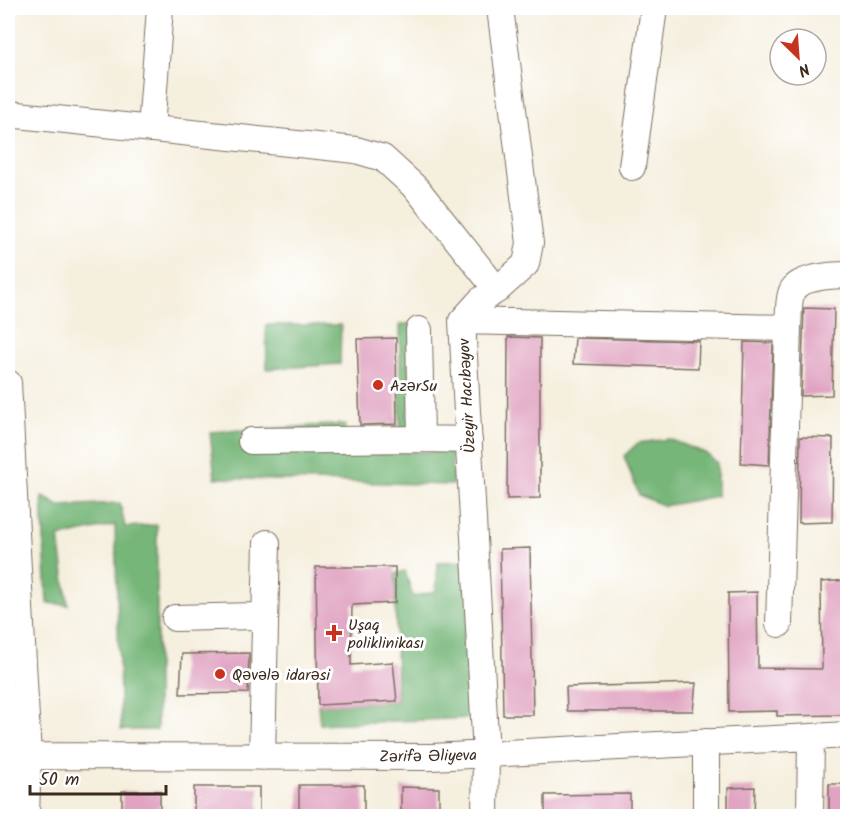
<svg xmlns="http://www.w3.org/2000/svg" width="855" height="824" font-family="Kalam,sans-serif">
	<rect width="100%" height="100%" fill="#fff"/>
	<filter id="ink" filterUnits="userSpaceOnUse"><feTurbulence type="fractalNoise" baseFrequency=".0167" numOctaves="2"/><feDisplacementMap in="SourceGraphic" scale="12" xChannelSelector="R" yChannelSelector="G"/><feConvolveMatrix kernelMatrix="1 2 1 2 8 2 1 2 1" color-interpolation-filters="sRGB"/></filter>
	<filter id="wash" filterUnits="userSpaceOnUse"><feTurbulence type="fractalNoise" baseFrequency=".008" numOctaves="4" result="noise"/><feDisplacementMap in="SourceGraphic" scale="24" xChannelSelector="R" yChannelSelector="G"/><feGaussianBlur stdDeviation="1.35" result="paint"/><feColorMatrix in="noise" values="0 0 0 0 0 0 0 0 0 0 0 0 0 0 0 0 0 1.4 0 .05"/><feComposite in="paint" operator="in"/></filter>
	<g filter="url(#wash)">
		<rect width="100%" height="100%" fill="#f5efde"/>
		<path fill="#76b678" stroke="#58704b" stroke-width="1.5" d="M400,324H414L413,433H400Z
			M266,325H341L340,364L267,369Z
			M345,424L343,454L451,451L453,485L215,478L210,432Z
			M669,439L705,453L717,463V496L664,506L639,495L624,456L638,443Z
			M42,496L59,506L120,503L125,527L157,525V730H121L115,525L59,537L68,605L47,603Z
			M471,561L473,718L320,724L318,705L397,701L395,574L405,571L413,597L436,591L438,562Z"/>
		<g id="blocks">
			<path fill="#e0a3c1" d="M804,308L834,309L832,395L801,396Z
				M508,337L540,338V498L507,499Z
				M396,338L397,424L360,425L357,339Z
				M575,338L699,341L698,368L573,364Z
				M744,342L773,343L769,465L741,463Z
				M800,437L833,438L832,522L799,523Z
				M530,548L533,715H503L500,549Z
				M316,567H395V603L352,605L351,665L393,662L397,701L318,705Z
				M848,580V669L844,715L777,716V711L729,712L728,593L757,592L758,668L822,669L821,582Z
				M249,653L248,693L180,694L182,654Z
				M696,683L693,711H567L566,687Z
				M829,784H848V816H829Z
				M299,785H364V816H299Z
				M194,787H259V816H194Z
				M401,787L439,788V816H401Z
				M755,787L754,816H728V788Z
				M122,791H160V816H122Z
				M630,794V816H545V795Z"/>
		</g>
	</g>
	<g filter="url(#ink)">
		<use href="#blocks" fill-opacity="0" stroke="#7c6f61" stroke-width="1.5"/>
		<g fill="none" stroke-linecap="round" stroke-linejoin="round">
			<defs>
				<path id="minor" d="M8,114L356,150L383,158L417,189L497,290
					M151,129L160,8
					M632,167L654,8
					M462,321L788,328L779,624
					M788,328C789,317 788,304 791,294C794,277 833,275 848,275
					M419,330L421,439L469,440
					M8,383L28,756L26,816
					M251,441L421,439
					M175,618L255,616L261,619L265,626L262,757
					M265,626L267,543
					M8,754L28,756L432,757L848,735
					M485,816L486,754L462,321L481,300L497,290L526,264L530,243L500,8
					M706,816V742
					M810,816L811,737"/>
			</defs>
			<use href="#minor" stroke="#7c6f61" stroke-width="28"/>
			<use href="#minor" stroke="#fff" stroke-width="26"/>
		</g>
	</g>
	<g fill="#c8321e" stroke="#fff" stroke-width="2">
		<circle cx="378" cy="385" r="6"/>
		<path d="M331 624h6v6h6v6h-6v6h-6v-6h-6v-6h6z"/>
		<circle cx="220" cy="674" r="6"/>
	</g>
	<g text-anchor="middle" stroke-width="6" stroke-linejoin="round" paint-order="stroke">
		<g font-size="16" fill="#3b2a1e" stroke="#fff" text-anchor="start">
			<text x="390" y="391">AzərSu</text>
			<text x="348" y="630">Uşaq<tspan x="348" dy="18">poliklinikası</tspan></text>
			<text x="232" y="680">Qəvələ idarəsi</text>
		</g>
		<g font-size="16" fill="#3b2a1e" stroke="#fff">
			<text transform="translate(466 396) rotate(-93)" y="6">Üzeyir Hacıbəyov</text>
			<text transform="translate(428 755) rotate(-1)" y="6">Zərifə Əliyeva</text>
		</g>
	</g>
	<rect width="855" height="824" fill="none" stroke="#fff" stroke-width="30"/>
	<g transform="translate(798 57) rotate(155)"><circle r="28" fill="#ffffff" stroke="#b1aaa5" stroke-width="1.5"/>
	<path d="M0-4.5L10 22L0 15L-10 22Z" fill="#c8321e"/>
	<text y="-9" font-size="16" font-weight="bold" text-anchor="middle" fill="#3b2a1e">N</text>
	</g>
	<path d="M30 785v9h136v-9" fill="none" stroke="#3b2a1e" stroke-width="3"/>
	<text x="39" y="785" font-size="18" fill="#3b2a1e" stroke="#ffffff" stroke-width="4.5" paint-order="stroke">50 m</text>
</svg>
